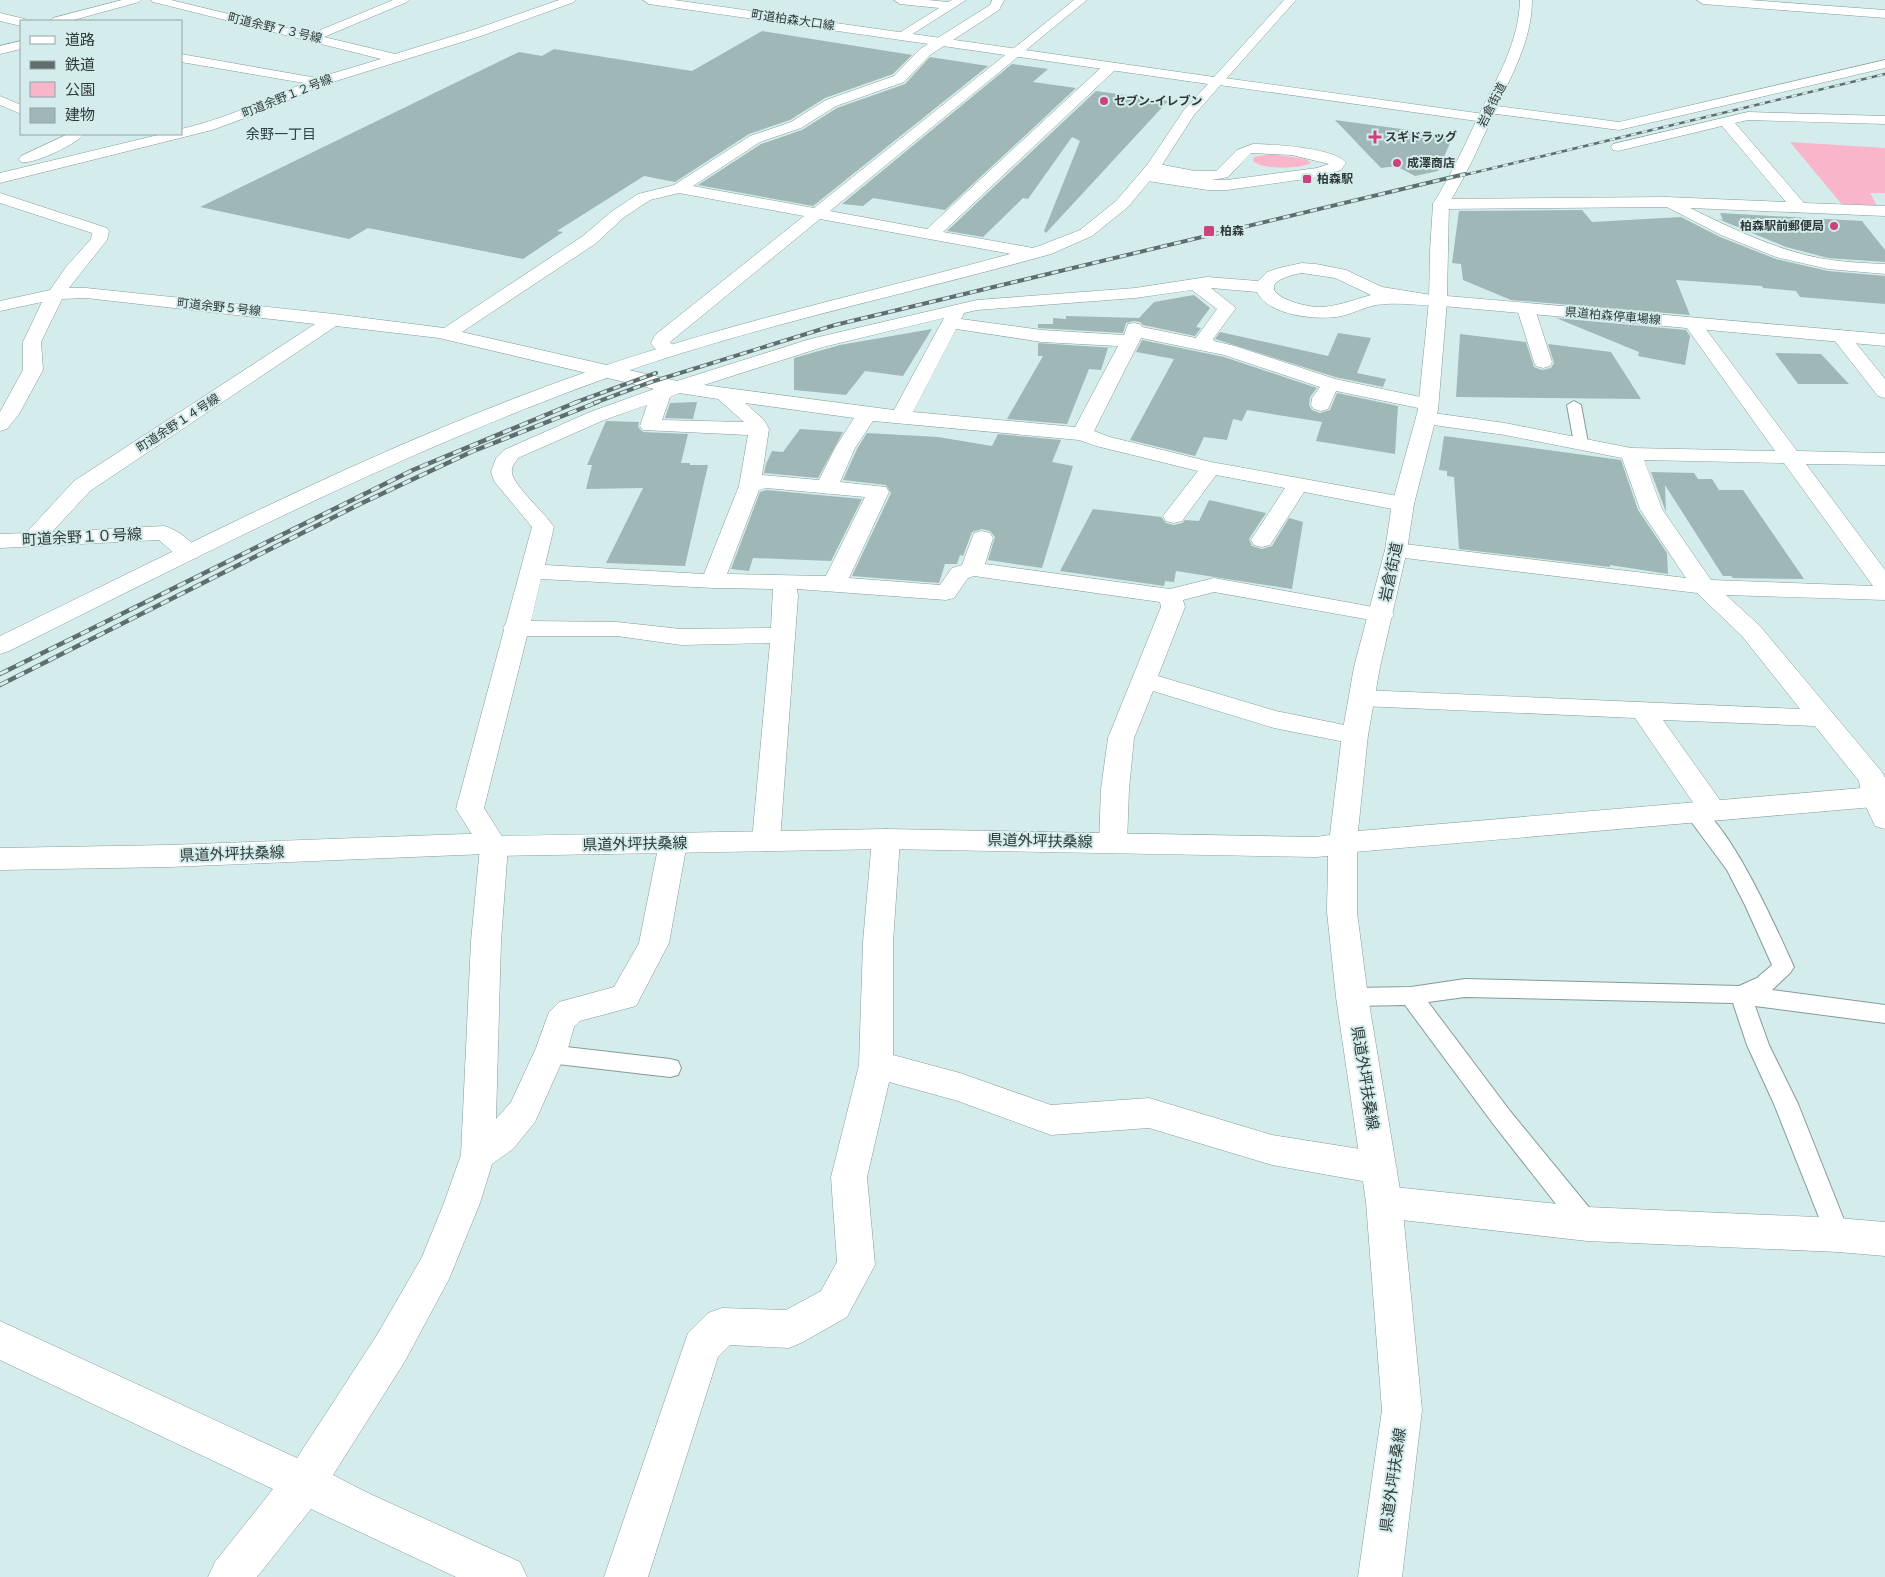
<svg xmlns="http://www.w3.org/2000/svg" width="1885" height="1577" font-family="Karla,'Noto Sans JP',sans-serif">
	<rect width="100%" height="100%" fill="#d4edec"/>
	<path fill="#f9b6ca" d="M1790,142L1885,148V193H1870L1879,209L1844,207Z
		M1270,154L1306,159L1311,163C1300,169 1262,170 1253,161L1254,157Z"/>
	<path fill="#9fb7b6" d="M762,31L912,55L893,74L825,98L790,120L749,134L675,182L644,176L557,231L563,232L523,259L368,228L349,239L200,207L519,52L542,56L554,49L692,71Z
		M930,57L988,66L813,206L698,185L761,144L802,130L837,108L905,84Z
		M1012,64L1048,69L1033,82L1076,88L945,210L873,198L863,206L842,204Z
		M1096,91L1168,101L1046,233L1044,231L1080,141L1072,137L1028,199L1023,198L983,237L947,231Z
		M1335,120L1453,136L1438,171L1415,176L1396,166L1381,168Z
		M1582,210L1592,222L1681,217L1720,237L1776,259L1828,271L1885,276V304L1800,297L1796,291L1763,288L1762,286L1676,280L1690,315L1511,300L1463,280L1461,264L1452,263L1459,211Z
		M1720,213L1862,221L1885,250V262L1828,258L1786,247L1718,219L1723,220Z
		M1194,295L1210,308L1196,327L1201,328L1195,336L1143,325L1140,322L1134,321L1126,323L1123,333L1038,328V324H1053V318L1066,319V316L1139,318L1154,302Z
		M1556,318L1686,330L1690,336L1685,365L1638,356L1639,352Z
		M932,329L903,376L865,371L846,395L794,390V358L840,345Z
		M1220,332L1328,356L1338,333L1371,338L1357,373L1386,379L1383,387L1335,377L1215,339Z
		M1460,334L1526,342L1534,367L1542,370L1551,368L1554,363L1548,344L1611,352L1641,399L1456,397Z
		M1142,340L1224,357L1317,388L1310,397L1309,405L1312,410L1320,413L1330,410L1337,393L1398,406L1395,454L1316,441L1322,422L1247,410L1242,421L1233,419L1227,440L1204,437L1195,456L1130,440L1174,359L1136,352Z
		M1038,343L1115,348H1108L1101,370L1089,369L1067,424L1007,419L1043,356H1038Z
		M1775,353L1821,354L1849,384H1798Z
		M697,402L693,419L665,418L670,403Z
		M606,421L639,422L638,427L643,432L688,434L681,463H690V465H708L685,566L606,563L643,488L586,489L592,465H587Z
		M800,429L843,432L818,478L764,473L766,464L772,451L783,452Z
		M867,433L938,437L992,446L998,434L1061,440L1052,462L1073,466L1042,568L988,560L995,537L990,531L982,529L972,532L963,556L960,555L957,564H945L939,583L852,576L891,493L886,485L843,480L857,449Z
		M1444,436L1621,460L1638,510L1667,553L1668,574L1610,565V567L1459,549L1454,477L1447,476V471L1439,470Z
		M1651,472L1694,473L1698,479H1712L1719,490H1743L1804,579L1733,578L1731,576H1723L1665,485L1666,512Z
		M766,490L862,499L831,561L753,558L749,571L731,569L760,492Z
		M1209,500L1266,513L1249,539L1252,546L1262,549L1272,546L1289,518L1303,522L1292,589L1176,571L1174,582L1165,581L1164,586L1060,571L1093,509L1161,517L1166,523L1174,525L1182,523L1185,520L1199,521Z"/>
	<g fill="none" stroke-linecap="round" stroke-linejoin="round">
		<defs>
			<path id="service" d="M1574,401L1581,405L1588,443L1581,447L1574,443L1567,405Z
				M1694,805C1727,815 1779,934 1794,967L1790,973L1772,990L1885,1005V1023L1755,1006L1769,1045L1798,1104L1850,1235L1847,1243L1838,1246L1829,1243L1826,1235L1774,1104L1747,1045L1733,1003L1465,997L1428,1002L1510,1111L1596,1216L1599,1224L1596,1232L1587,1235L1578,1232L1494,1125L1405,1005L1352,1006L1344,1003L1341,997L1344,991L1352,988L1411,987L1465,979L1739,986L1757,978L1772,965L1745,905L1727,870L1684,812L1687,807Z
				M549,1045L670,1059L678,1061L681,1068L678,1075L670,1077L549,1063L541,1061L538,1054L541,1047Z"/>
			<path id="minor" d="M122,0H141L139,2L70,21H51L53,18Z
				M151,0H171L311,34L393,0H409L407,2L324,37L395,54L473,30L559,0H576L574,2L481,36L323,85L272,108L212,130L0,183V173L162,134H181V129C224,119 264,101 304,83L181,62V54L317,78L381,59L153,2Z
				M894,0H928L948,2L952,0H966L903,40L899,39L897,36L899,33L939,8L900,4Z
				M992,0H1004L999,10L930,55L904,82L836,106L801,128L760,142L693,186L814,208L1074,0H1087L830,211L927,229L1106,63H1116L1118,66L1116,69L943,232L1039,249L1041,253L1039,257L1033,258L820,219L670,342L677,351L675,355C663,358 657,352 651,343L655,335L804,216L679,193L650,200L623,218L595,244L462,332L677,381L810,339L977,300L1135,288L1207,277L1258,281L1267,272L1279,268L1302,263L1316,264L1346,270L1382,287L1444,297L1447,301L1444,305L1438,306C1418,305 1396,302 1376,305C1365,307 1354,313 1342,316C1319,321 1268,316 1257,292L1211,288L1236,308L1213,339L1214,341L1235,346L1335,379L1435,400L1438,404L1435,408L1428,410L1336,391L1328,409L1321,411L1314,409L1311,405L1312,398L1320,387L1224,355L1141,338L1094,431L1110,437L1211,462L1403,497L1411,499L1414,504L1411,509L1403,511L1304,492L1270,545L1262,547L1254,545L1251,540L1285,488L1216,475L1182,521L1174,523L1166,521L1163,516L1198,471L1096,446L1079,440L873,421L855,448L840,482L886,487L889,492L849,578L940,585L952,568L962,565L974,533L982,531L990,533L993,538L985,564L1170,589L1214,578L1390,610L1394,615L1390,620L1382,622L1214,592L1183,600L1185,607L1158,676L1276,711L1364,729L1368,735L1364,741L1355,744L1274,728L1153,691L1134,738L1129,789L1127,843L1123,850L1113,853L1103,850L1099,843L1101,789L1108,738L1161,607L1160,602L974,576L968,578L954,598L946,600L797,589L798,596L780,841L776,848L766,851L756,848L752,841L770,643L681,645L617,636H527L484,808L508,846L501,941L496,1119L511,1102L536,1048L549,1012L559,1002L614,987L639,943L659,843L663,836L673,833L683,836L687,843L669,943L636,1006L580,1021L574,1027L568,1048L535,1122L513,1149L492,1164L480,1203L449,1279L405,1361L333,1475L368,1493L520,1562L527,1577H456L311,1509L257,1577H208L215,1562L273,1489L0,1360V1321L297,1458L377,1335L422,1257L444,1203L461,1155L471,941L480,847L456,809L504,630L503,628L506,623L532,527L494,481L491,472L496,458L504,450L590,412L654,389L439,338L336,326L90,491L52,532L164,526C177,529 193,542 200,553L197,558C180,562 171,550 159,540L0,548V534L26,533L74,481L315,324L86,298L62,299L41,342L43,370L19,414L7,429L0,431V412L23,370V342L42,302L0,311V301L50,290L66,267L91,239L92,233L0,203V193L107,228L109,231L107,240L69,288H86L334,314L444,328L583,236L611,212L638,194L674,185L750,136L791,122L826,100L894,76L920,49L990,5ZM1302,273L1335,278L1371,295C1352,300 1337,307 1318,307C1287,305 1245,284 1302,273ZM1192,290L1217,309L1196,338L1142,327L1140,324L1134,323L1128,324L1124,335L1042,330L961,319L964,313L977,310L1135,298ZM944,318L894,410L704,385L823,347ZM956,329L1042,342L1118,346L1075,427L913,412ZM679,393L718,399L744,422L662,420L670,397ZM745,403L854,418L835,448L819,480L762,475L769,429L764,420ZM647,405L640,426L643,430L748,435L739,486L704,574L545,565L554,527C545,513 514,486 512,473C511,467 515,463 518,458L604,420ZM766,488L865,497L826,576L727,574L759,490ZM541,579L713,588L773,589L771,628L681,629L617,622L531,621Z
				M1697,0H1749L1885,10V18L1703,4Z
				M0,13L25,19L27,21H21V26L0,21Z
				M21,41V49L0,54V46Z
				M1885,60V68L1619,130L1489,113L1482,109L1489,105L1619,122Z
				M1217,77L1484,114L1489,115L1491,118L1489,121L1484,122L1212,84L1210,81L1212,78Z
				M0,96L21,105V114L0,105Z
				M1748,112L1885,116V124L1748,120L1735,123L1804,203L1885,206V216L1690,208C1731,228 1774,249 1819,258C1841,262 1863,263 1885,264V274L1828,269L1776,257L1721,235L1667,207L1441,209L1435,207L1433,204L1435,201L1441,199L1666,197L1786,202L1722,126L1618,151L1613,150L1611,147L1613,144Z
				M68,134H84C77,144 33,165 21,162L19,159L21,156Z
				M1253,144C1272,144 1336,148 1346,163L1341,170L1319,177L1227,190H1208L1147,181L1142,179L1139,176L1142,173L1151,172L1145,168L1148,165L1153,163L1195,171H1216L1237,150ZM1251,153L1292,155L1329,164L1317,168L1227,180H1212L1228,177Z
				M1526,304L1532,305L1535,309L1552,362L1550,366L1543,368L1536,366L1534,362L1517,309L1520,305Z
				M1693,319L1699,320L1797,451L1885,453V465L1806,464L1885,570V600L1726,595L1760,626L1882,772L1885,778V829L1875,826L1862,798L1859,781L1815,726L1663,720L1727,810L1723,817L1713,820L1703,817L1635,718L1362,706L1353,704L1349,698L1353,692L1362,690L1800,709L1742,636L1697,593L1396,557L1388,555L1385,550L1388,545L1396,543L1686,578L1640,509L1622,458L1505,435L1426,424L1419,422L1416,418L1419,414L1426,412L1505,423L1631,448L1775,451L1684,324L1687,320ZM1644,460L1784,463L1873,586L1711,580L1662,509Z
				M1840,330L1847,332L1885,379V398L1878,396L1831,336L1833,332Z
				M886,829L896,832L900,839L893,942V1055L960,1073L1051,1105L1149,1098L1272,1135L1379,1152L1391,1157L1397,1168L1391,1179L1379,1184L1272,1165L1149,1128L1051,1135L958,1101L889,1082L867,1177L875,1265L847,1317L803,1342L789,1348L730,1345L718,1357L648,1577H604L688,1333L708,1313L722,1308L786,1310L821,1291L837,1262L831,1177L859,1065L863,942L872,839L876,832Z
				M1384,1186L1587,1207L1838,1218L1885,1222V1256L1838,1252L1587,1241L1384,1218L1371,1213L1366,1202L1371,1191Z"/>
			<path id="tertiary" d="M643,0H674L1214,77L1284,0H1296L1194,115L1158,171L1128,207L1092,236L1051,254C901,296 748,327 601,380C397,454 203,554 9,651L0,654V636C194,542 387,441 592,370C738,320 890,288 1039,246L1080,230L1116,201L1147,165L1184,110L1208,84L649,4Z
				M1520,0H1532C1532,41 1511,76 1494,113C1482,140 1470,167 1455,193L1447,207H1435L1433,204C1451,175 1465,145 1479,115C1497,78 1519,42 1520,0Z
				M1438,296L1444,297L1447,301L1438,410L1414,504L1407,550L1380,667L1368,735L1358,831L1885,786V806L1343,853L1333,850L1329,843L1342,735L1354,667L1385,550L1392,504L1418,410L1429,301L1432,297Z"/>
			<path id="secondary" d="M1441,199L1447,201L1449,204L1447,296L1885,334V346L1432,305L1429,301L1430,251L1433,204L1435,201Z
				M886,829L1316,837L1343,833L1353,836L1357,843V912L1368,997L1402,1202L1422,1410L1402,1577H1358L1382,1410L1366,1202L1336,997L1327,912L1328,856L1316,857L886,849L494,856L485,854L169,867L0,870V848L169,845L492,833L501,836Z"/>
		</defs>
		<use href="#service" stroke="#849b9b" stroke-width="2"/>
		<use href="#minor" stroke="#849b9b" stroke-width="1"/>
		<use href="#tertiary" stroke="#849b9b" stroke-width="1"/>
		<use href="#secondary" stroke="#849b9b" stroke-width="1"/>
		<use href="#service" fill="#fff" fill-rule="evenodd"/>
		<use href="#minor" fill="#fff" fill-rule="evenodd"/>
		<use href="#tertiary" fill="#fff" fill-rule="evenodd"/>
		<use href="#secondary" fill="#fff" fill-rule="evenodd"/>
		<defs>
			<path id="rail-far2" d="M1460,176L1885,74"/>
			<path id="rail-far1" d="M574,403L656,373
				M594,403L651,382L835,325L1465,174"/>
			<path id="rail" d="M0,674L413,470L577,402
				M0,685L360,504L471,452L598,402"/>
		</defs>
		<use href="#rail-far2" stroke="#5f6e6d" stroke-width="2.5"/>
		<use href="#rail-far1" stroke="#5f6e6d" stroke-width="4"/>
		<use href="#rail" stroke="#5f6e6d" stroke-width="4.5"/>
		<use href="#rail-far2" stroke="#d4edec" stroke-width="2" stroke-dasharray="5.5" stroke-linecap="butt"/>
		<use href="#rail-far1" stroke="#d4edec" stroke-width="2.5" stroke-dasharray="7" stroke-linecap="butt"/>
		<use href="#rail" stroke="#d4edec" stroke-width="3" stroke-dasharray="9" stroke-linecap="butt"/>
	</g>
	<g fill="#cc427a" stroke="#d4edec" stroke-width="2">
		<circle cx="1104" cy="101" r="5"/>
		<path d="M1372.5 129.5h5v5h5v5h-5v5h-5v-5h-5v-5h5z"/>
		<circle cx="1397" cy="163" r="5"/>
		<rect x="1302" y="174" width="10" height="10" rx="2.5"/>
		<circle cx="1834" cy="226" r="5"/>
		<rect x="1203" y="225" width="12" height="12" rx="2.5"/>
	</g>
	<g text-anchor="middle" stroke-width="4" stroke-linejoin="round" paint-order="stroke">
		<g font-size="12" fill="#2f3938" stroke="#d4edec">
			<text transform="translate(793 20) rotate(8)" y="4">町道柏森大口線</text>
			<text transform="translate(275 28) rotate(13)" y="4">町道余野７３号線</text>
			<text transform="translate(287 96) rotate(-22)" y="4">町道余野１２号線</text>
			<text transform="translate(1492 105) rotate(-63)" y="4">岩倉街道</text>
			<text transform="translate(219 307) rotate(6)" y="4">町道余野５号線</text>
			<text transform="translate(1613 316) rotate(5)" y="4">県道柏森停車場線</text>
			<text transform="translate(178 423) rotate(-33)" y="4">町道余野１４号線</text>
		</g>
		<g font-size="12" font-weight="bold" fill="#2f3938" stroke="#d4edec" text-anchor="start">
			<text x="1114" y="105">セブン-イレブン</text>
			<text x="1385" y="141">スギドラッグ</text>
			<text x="1407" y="167">成澤商店</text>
			<text x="1317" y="183">柏森駅</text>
			<text x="1824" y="230" text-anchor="end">柏森駅前郵便局</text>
			<text x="1220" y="235">柏森</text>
		</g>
		<g font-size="14" fill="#2d4242" stroke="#d4edec">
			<text x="281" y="139">余野一丁目</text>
		</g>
		<g font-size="15" fill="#2f3938" stroke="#d4edec">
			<text transform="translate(82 537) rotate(-3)" y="5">町道余野１０号線</text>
			<text transform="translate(1391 572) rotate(-78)" y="5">岩倉街道</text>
			<text transform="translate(1040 841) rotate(1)" y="5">県道外坪扶桑線</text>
			<text transform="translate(635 844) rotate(-1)" y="5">県道外坪扶桑線</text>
			<text transform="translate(232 854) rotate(-2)" y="5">県道外坪扶桑線</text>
			<text transform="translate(1365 1078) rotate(81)" y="5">県道外坪扶桑線</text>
			<text transform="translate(1393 1480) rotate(-82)" y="5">県道外坪扶桑線</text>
		</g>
	</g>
	<rect x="20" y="20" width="162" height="115" fill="#d4edec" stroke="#92a5a4"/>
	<rect x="30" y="36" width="25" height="8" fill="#ffffff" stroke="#92a5a4"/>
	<text x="65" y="45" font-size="15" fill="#2f3938">道路</text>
	<rect x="30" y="61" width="25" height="8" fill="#5f6e6d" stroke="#92a5a4"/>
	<text x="65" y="70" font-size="15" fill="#2f3938">鉄道</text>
	<rect x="30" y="82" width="25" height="15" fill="#f9b6ca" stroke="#92a5a4"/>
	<text x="65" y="95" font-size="15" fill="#2f3938">公園</text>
	<rect x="30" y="108" width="25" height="15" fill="#9fb7b6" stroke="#92a5a4"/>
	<text x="65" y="120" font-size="15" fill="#2f3938">建物</text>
</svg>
